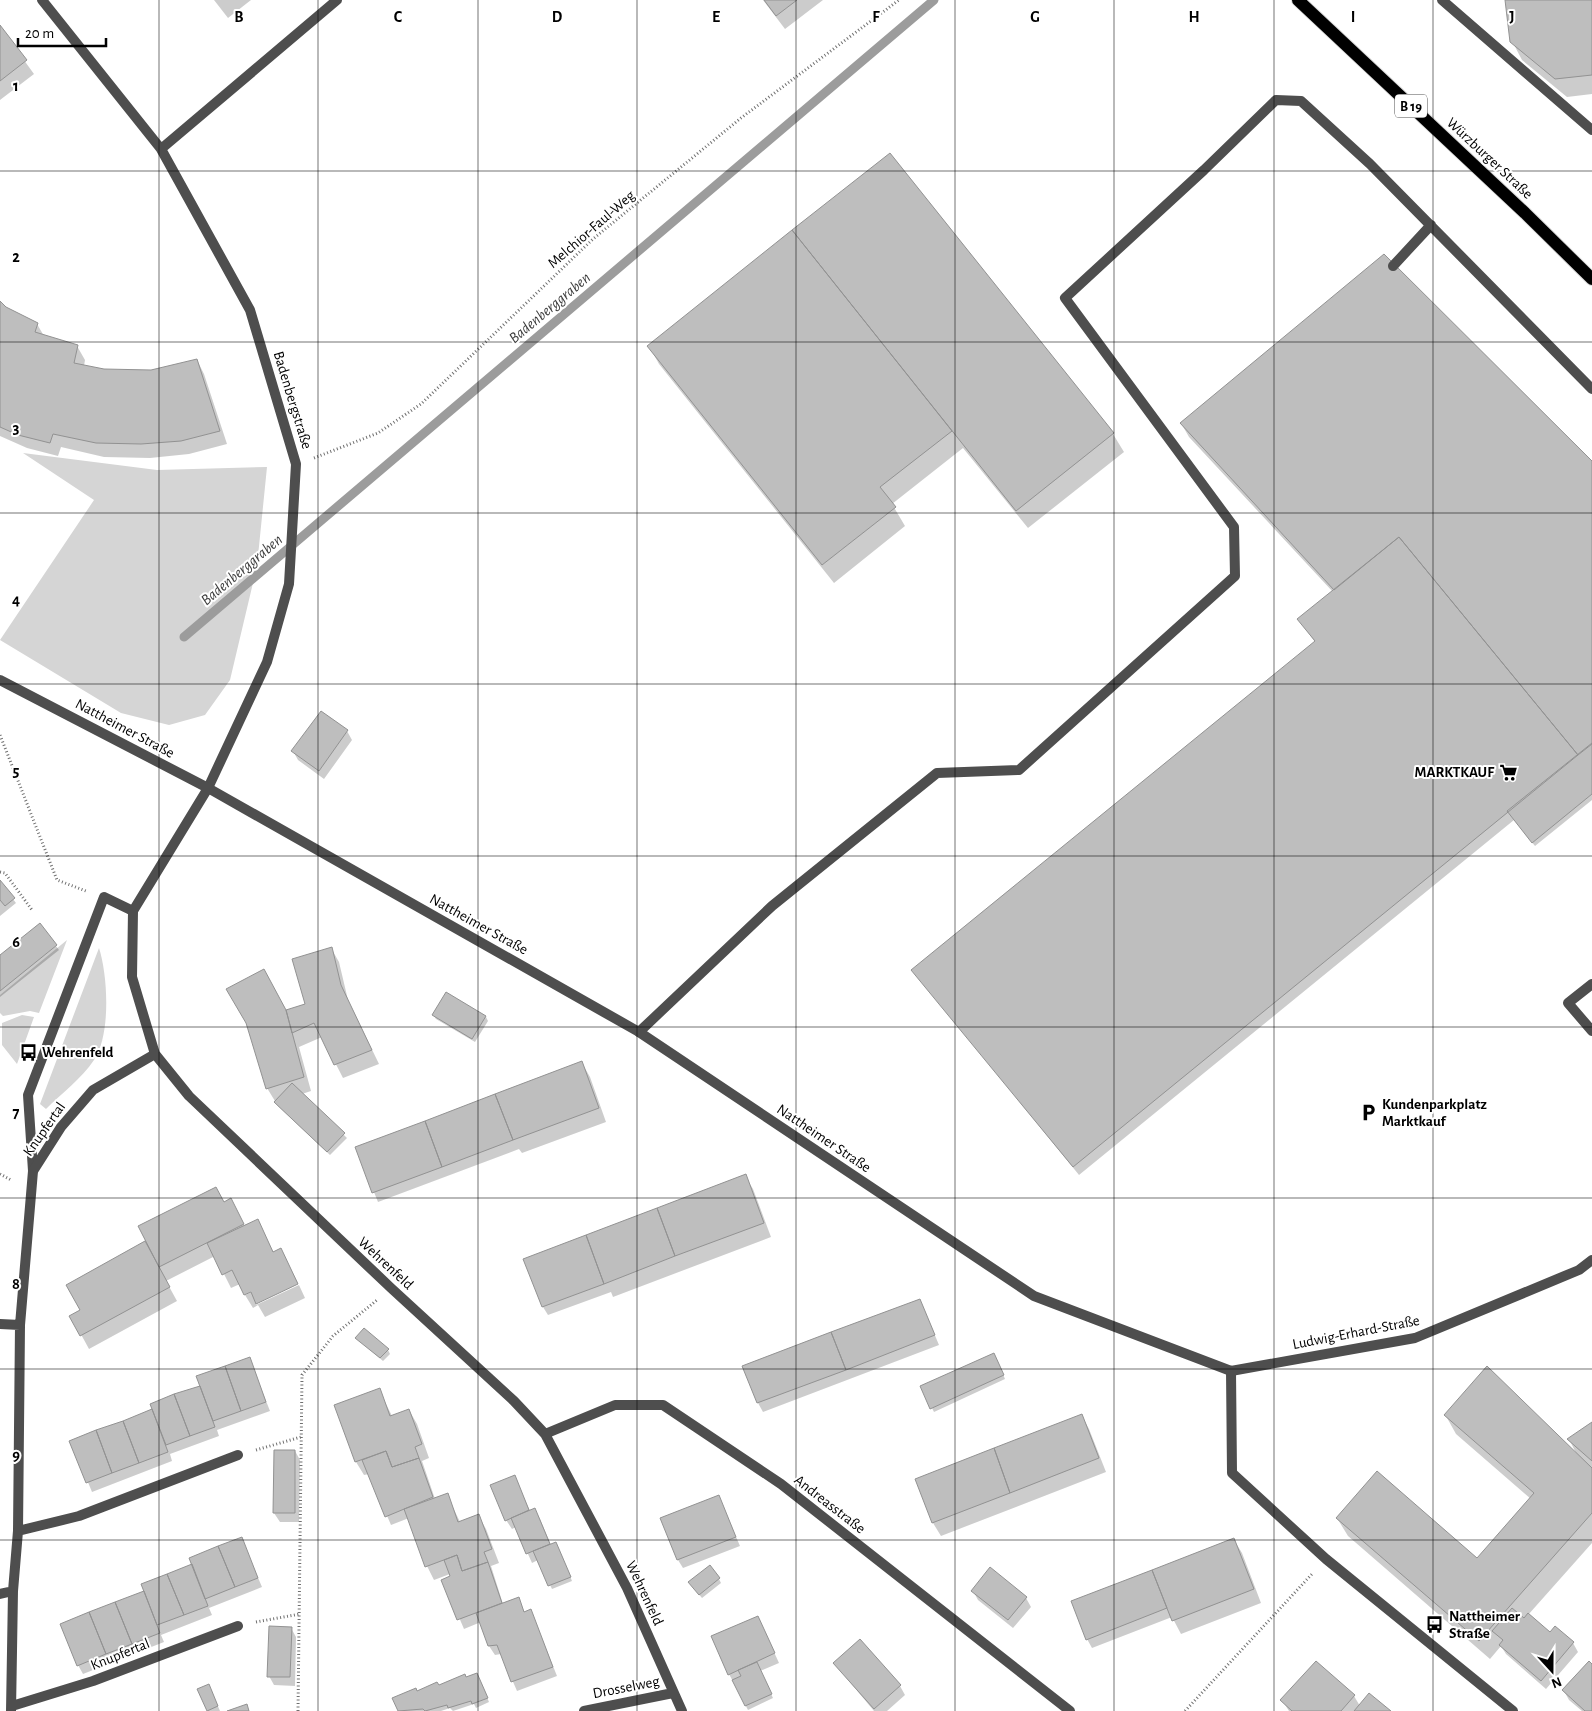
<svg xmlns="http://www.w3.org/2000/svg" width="1592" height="1711" font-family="'Alegreya Sans',sans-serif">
	<rect width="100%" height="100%" fill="#fff"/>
	<path fill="#d5d5d5" d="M23,453L157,470L267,467L257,566L230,680L205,715L169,725L121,713L0,640L94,500Z
		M67,940L39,1013L30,1011L3,1016L0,1013V995Z
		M99,948C108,976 111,1035 94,1060C82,1078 61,1094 46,1109L40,1104Z
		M22,1015L34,1017L17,1064L2,1045V1023Z"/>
	<path fill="#0003" d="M214,0H251L228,18Z
		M763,0H823L785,29Z
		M1506,0H1592V94L1567,97L1522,60L1512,41Z
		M0,27L34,74L0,100Z
		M890,154L1113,434L1124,452L1028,528L963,448L892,504L905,526L834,583L659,364L649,346Z
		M0,302L5,308L37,324L44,336L77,346L85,360L84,366L104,370L151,371L197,360L204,374L227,444L189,454L150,458L104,457L61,447L58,456L27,448L0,436Z
		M1181,423L1592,463V800L1535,846L1514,820L1079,1175L913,970L1315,642L1299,620L1333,592L1189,437Z
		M347,731L352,740L324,779L298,760L293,751Z
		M0,882L16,903L0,916Z
		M39,924L59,950L0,997V956Z
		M331,948L339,962L348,1000L379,1064L343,1078L322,1037L299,1047L311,1091L302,1094L347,1138L330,1155L278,1106L267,1088L286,1012L306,1004Z
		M433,1015L486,1017L488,1021L475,1042L436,1019Z
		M582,1063L590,1077L606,1122L522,1153L519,1149L378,1202L356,1148Z
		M745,1176L753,1189L771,1237L613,1297L611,1292L548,1315L543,1307Z
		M224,1203L238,1213L244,1225L257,1221L274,1253L281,1250L298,1283L256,1302V1305L299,1285L305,1298L265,1317L258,1305L253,1308L245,1295L257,1290L240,1284L231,1288L215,1256L166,1281L177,1301L89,1349L71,1316L81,1311L67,1285Z
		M920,1300L939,1345L763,1412L758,1403Z
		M357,1338L388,1350L390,1354L383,1361Z
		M249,1358L270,1411L217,1430L219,1436L170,1454L172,1461L92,1492L71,1441L154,1410L202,1386Z
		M996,1358L1005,1379L934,1412L932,1408Z
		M379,1390L392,1416L409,1410L417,1424L429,1458L422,1461L435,1499L447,1495L460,1522L478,1515L486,1529L499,1563L491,1566L503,1604L518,1598L525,1613L531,1611L557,1676L517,1691L501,1654L495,1655L489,1646L481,1622L464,1629L443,1580L451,1577L450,1574L434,1580L427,1566L409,1518L391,1525L369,1474L364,1475L356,1462L336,1406Z
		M1082,1416L1089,1429L1106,1472L941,1536L933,1523L917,1480Z
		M1446,1416L1576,1453L1569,1439L1592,1424V1543L1528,1615L1550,1634L1555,1628L1573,1643L1578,1652L1546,1689L1506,1654L1501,1646L1490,1659L1348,1536L1337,1518L1478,1560L1531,1499L1456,1434Z
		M295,1451L300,1460L299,1522H280L274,1513Z
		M514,1476L530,1511L535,1510L540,1519L551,1545L558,1547L572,1581L552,1589L538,1560L532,1563L516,1527L512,1529L506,1520Z
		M719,1497L740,1546L683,1568L678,1560Z
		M241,1538L262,1587L209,1608L212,1615L161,1635L164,1642L83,1674L78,1665L145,1592Z
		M1234,1540L1242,1553L1261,1603L1181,1634L1172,1617L1092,1648L1087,1639Z
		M719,1579L721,1583L702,1598L692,1586Z
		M973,1591L1026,1598L1031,1607L1013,1628L978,1600Z
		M758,1617L779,1663L760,1671L773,1698L748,1710L729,1674Z
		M291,1628L296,1637L295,1686L274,1685L269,1676Z
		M859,1641L900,1686L905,1695L887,1711H874L834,1663Z
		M1317,1662L1354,1696L1360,1706L1389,1711H1289L1282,1700Z
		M1592,1665V1711H1582L1569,1700L1564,1691Z
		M479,1678L489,1702L476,1708L474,1704L453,1711L450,1708L441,1711H399L394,1699L437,1684L438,1687Z
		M199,1690H211L220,1711H208Z"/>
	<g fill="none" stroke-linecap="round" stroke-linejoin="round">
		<path stroke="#9c9c9c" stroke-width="9" d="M184,637L934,0"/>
	</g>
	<path fill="#bebebe" stroke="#929292" d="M764,0H797L776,16Z
		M1505,0H1592V75L1555,79L1510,42Z
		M0,25L27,60L0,81Z
		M890,153L1114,433L1016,511L792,230Z
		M792,230L952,431L880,487L896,507L822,565L647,346Z
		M1384,254L1592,461V744L1578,755L1399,537L1334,590L1180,423Z
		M0,301L6,307L38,323L35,332L78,345L74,363L104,369L151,370L197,359L220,431L181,441L141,444L96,443L53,434L50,443L18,435L0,427Z
		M1399,537L1578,755L1073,1167L911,970L1315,641L1297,619Z
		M321,711L348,730L319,771L291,751Z
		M1592,743V794L1532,843L1507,811Z
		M0,880L15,898L5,906L0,900Z
		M40,923L57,945L0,991V955Z
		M332,947L341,985L372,1050L334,1065L314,1023L292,1033L286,1010L305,1004L292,959Z
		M264,969L286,1010L304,1077L266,1089L246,1023L226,989Z
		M446,992L486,1016L472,1039L432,1015Z
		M582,1061L599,1108L513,1140L495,1094Z
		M292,1083L345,1133L327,1152L274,1102Z
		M495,1094L513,1140L442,1167L425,1121Z
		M425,1121L442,1167L372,1193L355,1147Z
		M746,1174L764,1223L675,1256L657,1208Z
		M216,1187L224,1202L231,1198L244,1224L159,1267L138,1226Z
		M657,1208L675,1256L604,1284L586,1235Z
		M258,1219L273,1252L281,1248L298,1284L256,1304L251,1292L244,1295L232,1270L222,1275L207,1243Z
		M586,1235L604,1284L542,1307L523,1259Z
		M145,1241L170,1287L80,1336L69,1316L80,1310L66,1285Z
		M920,1299L935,1335L846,1370L831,1332Z
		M364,1328L389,1349L380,1358L355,1338Z
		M831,1332L846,1370L757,1403L742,1366Z
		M994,1353L1004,1375L930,1409L920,1386Z
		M250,1357L266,1402L241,1411L225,1366Z
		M225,1366L241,1411L213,1421L196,1376Z
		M1487,1366L1592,1468V1513L1479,1641L1336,1518L1377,1471L1477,1558L1534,1493L1444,1415Z
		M200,1386L215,1427L190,1436L174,1394Z
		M380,1388L390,1416L409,1409L422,1444L415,1447L419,1458L392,1467L386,1451L355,1462L334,1405Z
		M174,1394L190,1436L166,1445L150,1404Z
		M152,1409L168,1452L139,1463L123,1421Z
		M1082,1414L1099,1458L1010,1493L994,1448Z
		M123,1421L139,1463L112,1473L96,1430Z
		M1592,1422V1461L1567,1439Z
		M96,1430L112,1473L86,1483L69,1441Z
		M994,1448L1010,1493L932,1523L915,1479Z
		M274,1450H295V1513H273Z
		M386,1451L392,1467L419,1458L433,1497L385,1517L362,1460Z
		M515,1475L529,1510L505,1521L490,1485Z
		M448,1493L458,1522L479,1514L492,1549L484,1552L488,1562L462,1571L457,1555L425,1567L404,1509Z
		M719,1495L736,1537L677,1560L660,1518Z
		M535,1508L550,1544L526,1554L511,1518Z
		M242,1537L258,1578L235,1587L218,1546Z
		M1234,1538L1254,1589L1172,1621L1152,1570Z
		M556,1542L571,1577L548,1586L533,1551Z
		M218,1546L235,1587L205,1599L189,1558Z
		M457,1555L462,1571L488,1562L502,1603L457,1620L441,1580L450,1576L444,1560Z
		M192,1564L208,1606L184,1615L167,1574Z
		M710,1565L720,1578L699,1595L688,1582Z
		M990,1567L1027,1597L1008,1620L971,1591Z
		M1152,1570L1167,1608L1086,1640L1071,1601Z
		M167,1574L184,1615L157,1625L141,1584Z
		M144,1591L160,1633L132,1644L115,1602Z
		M519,1597L524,1612L531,1609L553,1667L511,1682L497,1645L488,1646L476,1613Z
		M115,1602L132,1644L106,1654L89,1612Z
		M1512,1608L1524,1618L1528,1613L1550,1632L1555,1626L1574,1642L1541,1681L1499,1645L1503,1640L1492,1631Z
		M89,1612L106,1654L77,1666L60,1624Z
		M758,1616L775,1653L728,1675L711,1636Z
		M269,1626L292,1627L290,1677H267Z
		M860,1639L901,1685L874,1709L833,1663Z
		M1316,1661L1355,1695L1341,1711H1292L1280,1700Z
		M1589,1661L1592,1664V1711H1585L1562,1690Z
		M757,1662L772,1694L745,1706L732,1680L741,1676L738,1670Z
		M477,1673L488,1698L472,1704L471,1701L448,1708L447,1705L425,1711L423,1709L398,1711L392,1698L416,1688L417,1691L437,1682L439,1685L465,1674L466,1677Z
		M209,1684L218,1706L207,1711L197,1689Z
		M1369,1693L1391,1711H1354Z
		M247,1704L249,1711H227Z"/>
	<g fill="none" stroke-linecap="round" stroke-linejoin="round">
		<defs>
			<path id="primary" d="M1298,0L1525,213L1592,279"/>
		</defs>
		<use href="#primary" stroke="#dbdbdb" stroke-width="14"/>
		<path stroke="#707070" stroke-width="3" stroke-dasharray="1 2.5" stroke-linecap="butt" d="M314,458L378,433L421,404L593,239L741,118L899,0
			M0,735L57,880L86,891
			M0,872L5,873L32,910
			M0,1174L11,1180
			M256,1450L301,1437
			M256,1622L300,1614
			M298,1711L302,1375L333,1336L377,1300
			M1185,1711L1312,1574"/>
		<path stroke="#4e4e4e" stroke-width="10" d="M1442,0L1592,130
			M1393,266L1431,225
			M1592,984L1568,1003L1592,1031
			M639,1032L772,906L937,773L1019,770L1235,576L1234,527L1065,298L1204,170L1276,100L1301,101L1370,164L1592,389
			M33,1171L28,1095L104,897L133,911"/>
		<path stroke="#4e4e4e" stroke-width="10" d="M42,0L161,149L250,310L296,464L289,584L267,662L208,788L133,911L132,977L155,1054L189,1096L391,1288L514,1401L545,1434L627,1588L682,1711
			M161,149L337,0
			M0,1324L20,1325
			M1231,1371L1232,1473L1326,1559L1513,1711
			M545,1434L615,1405H663L781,1484L1070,1711
			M18,1531L79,1516L238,1455
			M0,1594L13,1591
			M12,1706L93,1681L238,1626
			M11,1711L13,1591L18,1531L20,1325L33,1171L61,1127L93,1090L155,1054
			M584,1711L673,1693"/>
		<path stroke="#4e4e4e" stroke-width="10" d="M0,680L208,788L639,1032L1034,1296L1231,1371L1415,1338L1579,1270L1592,1260"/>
		<use href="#primary" stroke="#000" stroke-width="12"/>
	</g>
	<path fill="none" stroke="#000" stroke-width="1" stroke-opacity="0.55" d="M159,0V1711M318,0V1711M478,0V1711M637,0V1711M796,0V1711M955,0V1711M1114,0V1711M1274,0V1711M1433,0V1711M0,171H1592M0,342H1592M0,513H1592M0,684H1592M0,856H1592M0,1027H1592M0,1198H1592M0,1369H1592M0,1540H1592"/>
	<defs>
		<symbol id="supermarket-bare" viewBox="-9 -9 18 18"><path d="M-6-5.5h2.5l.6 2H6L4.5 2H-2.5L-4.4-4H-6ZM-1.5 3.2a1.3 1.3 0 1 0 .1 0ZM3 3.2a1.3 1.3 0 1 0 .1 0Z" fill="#000" stroke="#fff" stroke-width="2.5" paint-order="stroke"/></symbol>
		<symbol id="bus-bare" viewBox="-9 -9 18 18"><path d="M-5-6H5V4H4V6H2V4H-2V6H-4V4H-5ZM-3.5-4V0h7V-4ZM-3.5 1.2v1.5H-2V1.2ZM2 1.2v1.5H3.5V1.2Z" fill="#000" stroke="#fff" stroke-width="2.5" paint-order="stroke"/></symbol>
		<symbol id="parking-bare" viewBox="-9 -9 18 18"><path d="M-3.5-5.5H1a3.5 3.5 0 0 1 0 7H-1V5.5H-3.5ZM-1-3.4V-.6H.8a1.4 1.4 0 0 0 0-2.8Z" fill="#000" stroke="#fff" stroke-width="2.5" paint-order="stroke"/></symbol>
	</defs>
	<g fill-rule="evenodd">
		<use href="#supermarket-bare" x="1496" y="760" width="25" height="25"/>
		<use href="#bus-bare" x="16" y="1040" width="25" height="25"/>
		<use href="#parking-bare" x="1356" y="1100" width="25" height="25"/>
		<use href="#bus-bare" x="1422" y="1612" width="25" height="25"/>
	</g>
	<g text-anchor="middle" stroke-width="4" stroke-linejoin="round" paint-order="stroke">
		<rect fill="#fff" stroke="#4c4c4c" stroke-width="1" x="1395" y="94.5" width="32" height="23" rx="4"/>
		<g font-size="14" font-weight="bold" fill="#000">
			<text x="1411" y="111">B 19</text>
		</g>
		<g font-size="15" fill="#000" stroke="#fff">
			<text transform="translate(1490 158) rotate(43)" y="5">Würzburger Straße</text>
			<text transform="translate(591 229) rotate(-41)" y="5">Melchior-Faul-Weg</text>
			<text transform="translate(293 400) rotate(73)" y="5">Badenbergstraße</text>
			<text transform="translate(125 728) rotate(28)" y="5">Nattheimer Straße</text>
			<text transform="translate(479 924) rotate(29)" y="5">Nattheimer Straße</text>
			<text transform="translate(44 1129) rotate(-55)" y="5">Knupfertal</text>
			<text transform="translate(824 1138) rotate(34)" y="5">Nattheimer Straße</text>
			<text transform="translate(386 1263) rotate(43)" y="5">Wehrenfeld</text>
			<text transform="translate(1356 1332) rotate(-11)" y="5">Ludwig-Erhard-Straße</text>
			<text transform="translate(830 1504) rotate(38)" y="5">Andreasstraße</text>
			<text transform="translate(645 1593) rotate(65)" y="5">Wehrenfeld</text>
			<text transform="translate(120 1654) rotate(-22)" y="5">Knupfertal</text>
			<text transform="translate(626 1687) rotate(-11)" y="5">Drosselweg</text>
		</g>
		<g font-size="15" font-weight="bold" fill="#000" stroke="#fff" text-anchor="start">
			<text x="1494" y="777" text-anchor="end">MARKTKAUF</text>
			<text x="42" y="1057">Wehrenfeld</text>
			<text x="1382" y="1109">Kundenparkplatz<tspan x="1382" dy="17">Marktkauf</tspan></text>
			<text x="1449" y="1621">Nattheimer<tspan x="1449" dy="17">Straße</tspan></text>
		</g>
		<g font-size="16" font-style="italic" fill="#3d3d3d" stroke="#fff">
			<text transform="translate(549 307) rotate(-40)" y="6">Badenberggraben</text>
			<text transform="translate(241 569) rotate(-40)" y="6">Badenberggraben</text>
		</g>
	</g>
	<g font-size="16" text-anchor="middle" font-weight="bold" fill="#000" stroke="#fff" stroke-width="4" stroke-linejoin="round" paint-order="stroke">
		<text x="239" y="22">B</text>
		<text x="398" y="22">C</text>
		<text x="557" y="22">D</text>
		<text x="716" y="22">E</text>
		<text x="876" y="22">F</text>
		<text x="1035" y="22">G</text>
		<text x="1194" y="22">H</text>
		<text x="1353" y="22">I</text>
		<text x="1512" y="22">J</text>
		<text x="16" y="91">1</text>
		<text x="16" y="262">2</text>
		<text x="16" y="433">3</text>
		<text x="16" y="605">4</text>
		<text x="16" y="776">5</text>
		<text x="16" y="947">6</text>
		<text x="16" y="1118">7</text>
		<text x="16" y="1289">8</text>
		<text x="16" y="1460">9</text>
	</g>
	<g transform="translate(1552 1671) rotate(159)" stroke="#ffffff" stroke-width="4" paint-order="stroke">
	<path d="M0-4L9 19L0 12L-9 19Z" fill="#000000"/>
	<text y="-8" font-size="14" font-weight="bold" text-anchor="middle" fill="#000000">N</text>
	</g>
	<path d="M18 38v8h88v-8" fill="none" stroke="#000000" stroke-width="2.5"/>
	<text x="25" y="38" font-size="15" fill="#000000" stroke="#ffffff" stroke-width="4" paint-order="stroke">20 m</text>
</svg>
